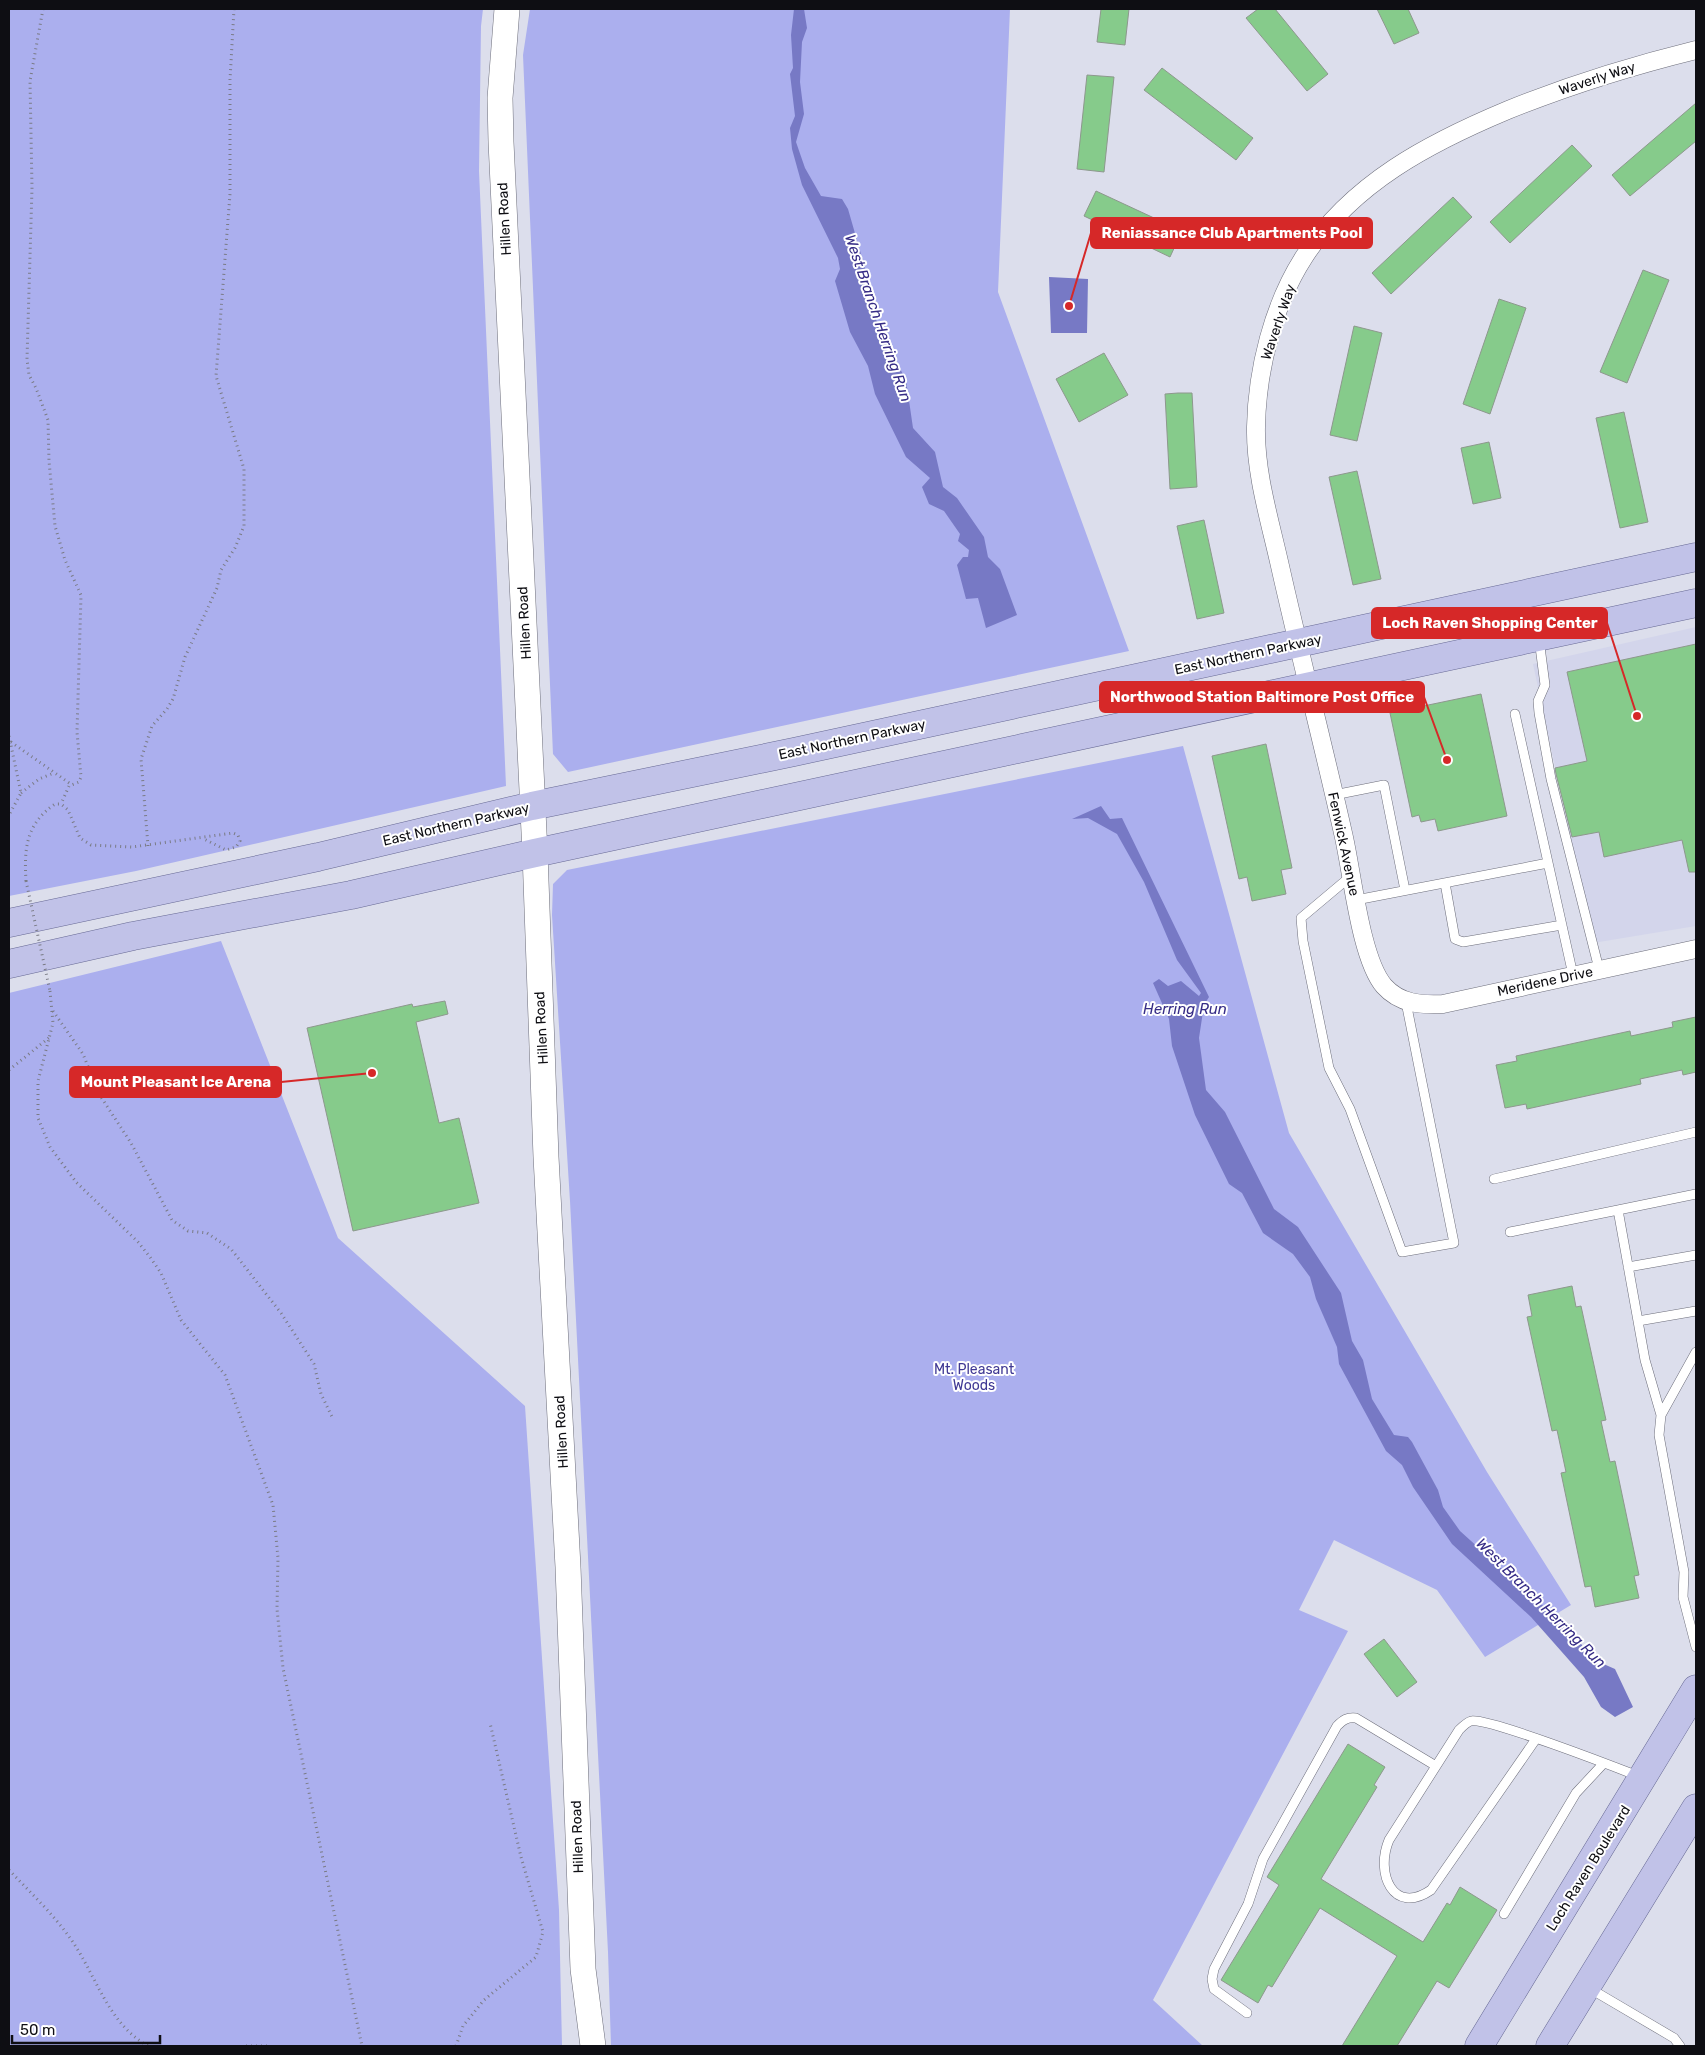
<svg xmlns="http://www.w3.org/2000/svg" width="1705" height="2055" font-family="Rubik,sans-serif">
	<rect width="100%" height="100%" fill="#dcdeec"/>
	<path fill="#d3d5eb" d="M1696,627V926L1593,943L1533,664Z"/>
	<path fill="#abafee" d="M9,9H483L481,26L479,171L506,786L136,871L9,896Z
		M530,9H1010L998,292L1129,651L568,772L553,754L523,55Z
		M1183,746L1289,1133L1487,1472L1571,1605L1485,1657L1437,1590L1334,1540L1299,1610L1348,1631L1153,2000L1203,2046H611L608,1952L570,1201L552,915L553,884L567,870Z
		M221,941L338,1238L525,1406L559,1910L562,2046H9V993Z"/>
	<path fill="#7779c5" d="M794,9H804L807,28L802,42L800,82L804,114L796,142L805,168L821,196L842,199L848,209L867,275L870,303L881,333L906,380L913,428L935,452L943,487L957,498L984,537L988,557L1000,569L1017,615L986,628L978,598L966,599L957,565L963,557H968L969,550L958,541L960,534L944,511L929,504L922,487L930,478L906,457L875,394L868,366L850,332L835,281L840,269L838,258L802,185L792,149L790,128L795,116L790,74L793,68L791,35Z
		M1049,277L1088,279L1087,333H1051Z
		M1101,806L1110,819L1122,818L1209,997L1204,1005L1199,1038L1206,1090L1225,1112L1274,1209L1298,1227L1341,1293L1352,1341L1363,1360L1372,1399L1394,1435L1408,1437L1412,1442L1438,1490L1443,1507L1460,1531L1563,1624L1567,1633L1579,1641L1592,1659L1615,1669L1633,1707L1615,1717L1601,1707L1584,1677L1531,1617L1452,1544L1413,1487L1402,1465L1386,1451L1339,1364L1337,1347L1316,1299L1310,1277L1293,1254L1263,1233L1242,1193L1229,1184L1195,1115L1172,1046L1169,1019L1153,983L1159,979L1168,986L1181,981L1199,996L1201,993L1177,960L1144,882L1117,834L1088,818L1072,819Z"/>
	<path fill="#86cb8b" stroke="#8d988d" d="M1101,9H1129L1125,45L1097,42Z
		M1258,9H1275L1328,74L1307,91L1246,18Z
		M1377,9H1408L1419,33L1394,44Z
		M1162,68L1253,138L1236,160L1144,90Z
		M1087,75L1114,77L1104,172L1077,169Z
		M1696,103V141L1630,196L1612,175Z
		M1572,145L1592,166L1510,243L1490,222Z
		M1096,191L1182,231L1170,257L1084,216Z
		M1453,197L1472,217L1391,294L1372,273Z
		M1643,270L1669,280L1627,383L1600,372Z
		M1499,299L1526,308L1490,414L1463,404Z
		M1354,326L1382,333L1357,441L1330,435Z
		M1104,353L1128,395L1079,422L1056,379Z
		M1178,393H1192L1197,487L1170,489L1165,394Z
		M1624,412L1648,522L1620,528L1596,418Z
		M1489,442L1501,498L1473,504L1461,448Z
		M1357,471L1381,579L1353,585L1329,477Z
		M1204,520L1224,613L1197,619L1177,526Z
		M1696,644V872H1689L1682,840L1604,857L1599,832L1572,837L1556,774L1555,768L1587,761L1567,672Z
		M1481,694L1507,816L1438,831L1435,819L1421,822L1419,815L1412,817L1390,713Z
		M1266,744L1292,868L1281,870L1286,894L1252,901L1247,877L1239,879L1212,756Z
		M445,1001L448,1014L416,1022L439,1123L459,1118L479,1203L353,1231L307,1028L412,1004L413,1007Z
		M1696,1017V1072L1683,1075L1682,1070L1640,1079L1641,1084L1527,1109L1526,1104L1505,1108L1496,1065L1517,1061L1516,1056L1630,1031L1631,1036L1673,1027L1672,1022Z
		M1572,1286L1576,1307L1581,1306L1606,1420L1601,1421L1610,1462L1615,1461L1639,1575L1634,1576L1639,1598L1595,1607L1591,1586L1585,1587L1561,1473L1566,1472L1557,1430L1552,1431L1527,1317L1532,1316L1528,1295Z
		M1384,1639L1417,1682L1397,1697L1364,1654Z
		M1348,1744L1385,1767L1374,1785L1377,1787L1321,1879L1423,1942L1447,1903L1450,1905L1460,1887L1497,1910L1449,1988L1437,1981L1397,2046H1342L1397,1956L1320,1908L1272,1987L1268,1985L1258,2003L1221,1980L1279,1885L1267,1877Z"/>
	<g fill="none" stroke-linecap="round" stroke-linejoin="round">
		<defs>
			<path id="lane" d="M1539,639L1545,685L1538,701L1539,713L1551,779L1599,969
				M1515,714L1573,975
				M1334,795L1384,785L1405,890
				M1351,876L1301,918L1303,941L1329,1068L1350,1109L1402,1252L1454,1243L1406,1002
				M1445,883L1455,939L1463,942L1562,925
				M1356,900L1548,863
				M1494,1179L1696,1132
				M1510,1232L1618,1210
				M1628,1267L1696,1255
				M1638,1321L1696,1311
				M1696,1352L1661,1415L1659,1435L1684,1572L1683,1597L1696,1647
				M1661,1415L1645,1360L1618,1210L1696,1194
				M1536,1739L1431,1890C1393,1916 1375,1873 1389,1840L1459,1730C1462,1727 1467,1722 1471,1721C1486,1717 1615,1767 1638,1776
				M1504,1914L1576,1793L1603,1764
				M1589,1988L1674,2038L1680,2046
				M1247,2013L1214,1989L1212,1979L1214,1969L1248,1904L1263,1859L1337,1726C1343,1720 1347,1717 1356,1718L1436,1766"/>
			<path id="street" d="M1696,50C1631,66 1570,85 1508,110C1429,143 1352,183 1304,257C1273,305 1257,370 1256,427C1255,473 1270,521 1280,566C1300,655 1323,744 1343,833C1352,870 1360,958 1384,986C1400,1004 1421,1005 1443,1004L1696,949"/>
			<path id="secondary" d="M507,9L500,98L501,142L535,853L546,1157L568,1567L583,1969L593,2046"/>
			<path id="primary" d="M9,923L318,857L532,806L794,752L1696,557
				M9,964L133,936L351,895L535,853L1696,603
				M1479,2046L1696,1689
				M1550,2046L1696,1808"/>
		</defs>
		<use href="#lane" stroke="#6d6e7b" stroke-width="10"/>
		<use href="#street" stroke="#6d6e7b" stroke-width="19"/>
		<use href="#secondary" stroke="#6d6e7b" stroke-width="26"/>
		<use href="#primary" stroke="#676994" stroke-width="29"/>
		<path stroke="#7a7b85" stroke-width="3" stroke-dasharray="1 4" stroke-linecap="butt" d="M43,9L30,81L32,188L27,359L29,375L36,388L48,420L49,461L55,526L65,560L81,595L77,732L81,777L79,782L69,786L61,804
			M9,736L21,793L9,815
			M11,742L72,785
			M21,793L39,779L54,773
			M148,846L141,759L152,726L167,709L173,699L185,657L217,588L221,570L235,548L244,526V469L216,376L230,194V80L234,9
			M26,881C24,848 26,824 55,804H61L68,810L80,838L91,845L132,847L233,833L238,835L240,841L236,847L226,850L202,838
			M50,991L53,1023L38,1081V1118L50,1147L76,1182L138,1242L150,1257L161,1273L181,1320L225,1375L273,1505L278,1558L277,1609L283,1668L362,2046
			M53,1011L83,1054L99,1094L131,1143L172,1220L188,1231L207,1233L231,1249L281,1313L314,1364L321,1394L333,1419
			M9,1070L50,1037
			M9,1870C30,1892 53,1914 70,1938C96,1974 107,2023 148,2046
			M246,2046H270
			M456,2046L463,2026L484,2000L536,1957L543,1932L521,1857L490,1723"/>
		<use href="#lane" stroke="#fff" stroke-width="9"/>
		<use href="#street" stroke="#fff" stroke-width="18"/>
		<use href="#secondary" stroke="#fff" stroke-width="25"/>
		<use href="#primary" stroke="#c1c2e8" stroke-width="28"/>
		<path stroke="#7a7b85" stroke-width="3" stroke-dasharray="1 4" stroke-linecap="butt" d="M26,881L50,991"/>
	</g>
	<g text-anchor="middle" stroke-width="4" stroke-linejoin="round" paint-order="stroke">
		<g font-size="14" fill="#0e0e13" stroke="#fff">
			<text transform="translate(1597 78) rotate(-18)" y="5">Waverly Way</text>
			<text transform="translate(504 219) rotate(-93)" y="5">Hillen Road</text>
			<text transform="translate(1278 322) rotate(-71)" y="5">Waverly Way</text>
			<text transform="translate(524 623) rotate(-93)" y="5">Hillen Road</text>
			<text transform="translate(1248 654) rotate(-12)" y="5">East Northern Parkway</text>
			<text transform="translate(852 739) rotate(-12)" y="5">East Northern Parkway</text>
			<text transform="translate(456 824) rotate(-13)" y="5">East Northern Parkway</text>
			<text transform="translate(1344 844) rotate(78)" y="5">Fenwick Avenue</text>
			<text transform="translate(1545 981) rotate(-12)" y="5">Meridene Drive</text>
			<text transform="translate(541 1028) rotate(-93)" y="5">Hillen Road</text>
			<text transform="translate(561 1432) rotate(-93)" y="5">Hillen Road</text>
			<text transform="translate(577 1837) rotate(-92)" y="5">Hillen Road</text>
			<text transform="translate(1588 1868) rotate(-58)" y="5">Loch Raven Boulevard</text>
		</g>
		<g font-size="14" fill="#403994" stroke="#fff">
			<text x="974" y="1374">Mt. Pleasant<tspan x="974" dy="16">Woods</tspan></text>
		</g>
		<g font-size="15" font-style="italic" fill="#362c86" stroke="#fff">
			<text transform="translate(878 318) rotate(71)" y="5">West Branch Herring Run</text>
			<text x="1185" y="1014">Herring Run</text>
			<text transform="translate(1541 1603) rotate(45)" y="5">West Branch Herring Run</text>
		</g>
	</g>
	<path fill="none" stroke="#d62828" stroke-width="2" d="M1069 306L1091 233M1637 716L1607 623M1447 760L1424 697M372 1073L281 1082"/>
	<g fill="#d62828" stroke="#fff" stroke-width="2">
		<circle cx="1069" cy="306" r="5"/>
		<circle cx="1637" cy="716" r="5"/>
		<circle cx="1447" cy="760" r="5"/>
		<circle cx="372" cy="1073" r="5"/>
	</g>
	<g fill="#d62828" stroke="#d62828" stroke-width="2">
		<rect x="1091" y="218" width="281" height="30" rx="5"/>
		<rect x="1372" y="608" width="235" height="30" rx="5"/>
		<rect x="1100" y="682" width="324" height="30" rx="5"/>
		<rect x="70" y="1067" width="211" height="30" rx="5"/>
	</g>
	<g font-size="15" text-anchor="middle" font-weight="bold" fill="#fff">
		<text x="1232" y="238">Reniassance Club Apartments Pool</text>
		<text x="1490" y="628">Loch Raven Shopping Center</text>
		<text x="1262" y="702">Northwood Station Baltimore Post Office</text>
		<text x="176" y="1087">Mount Pleasant Ice Arena</text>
	</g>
	<rect width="1705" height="2055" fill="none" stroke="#0e0e13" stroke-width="20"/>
	<path d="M12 2035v8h148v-8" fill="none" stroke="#0e0e13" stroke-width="2.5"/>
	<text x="20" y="2035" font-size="15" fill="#0e0e13" stroke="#ffffff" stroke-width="4" paint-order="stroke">50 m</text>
</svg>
